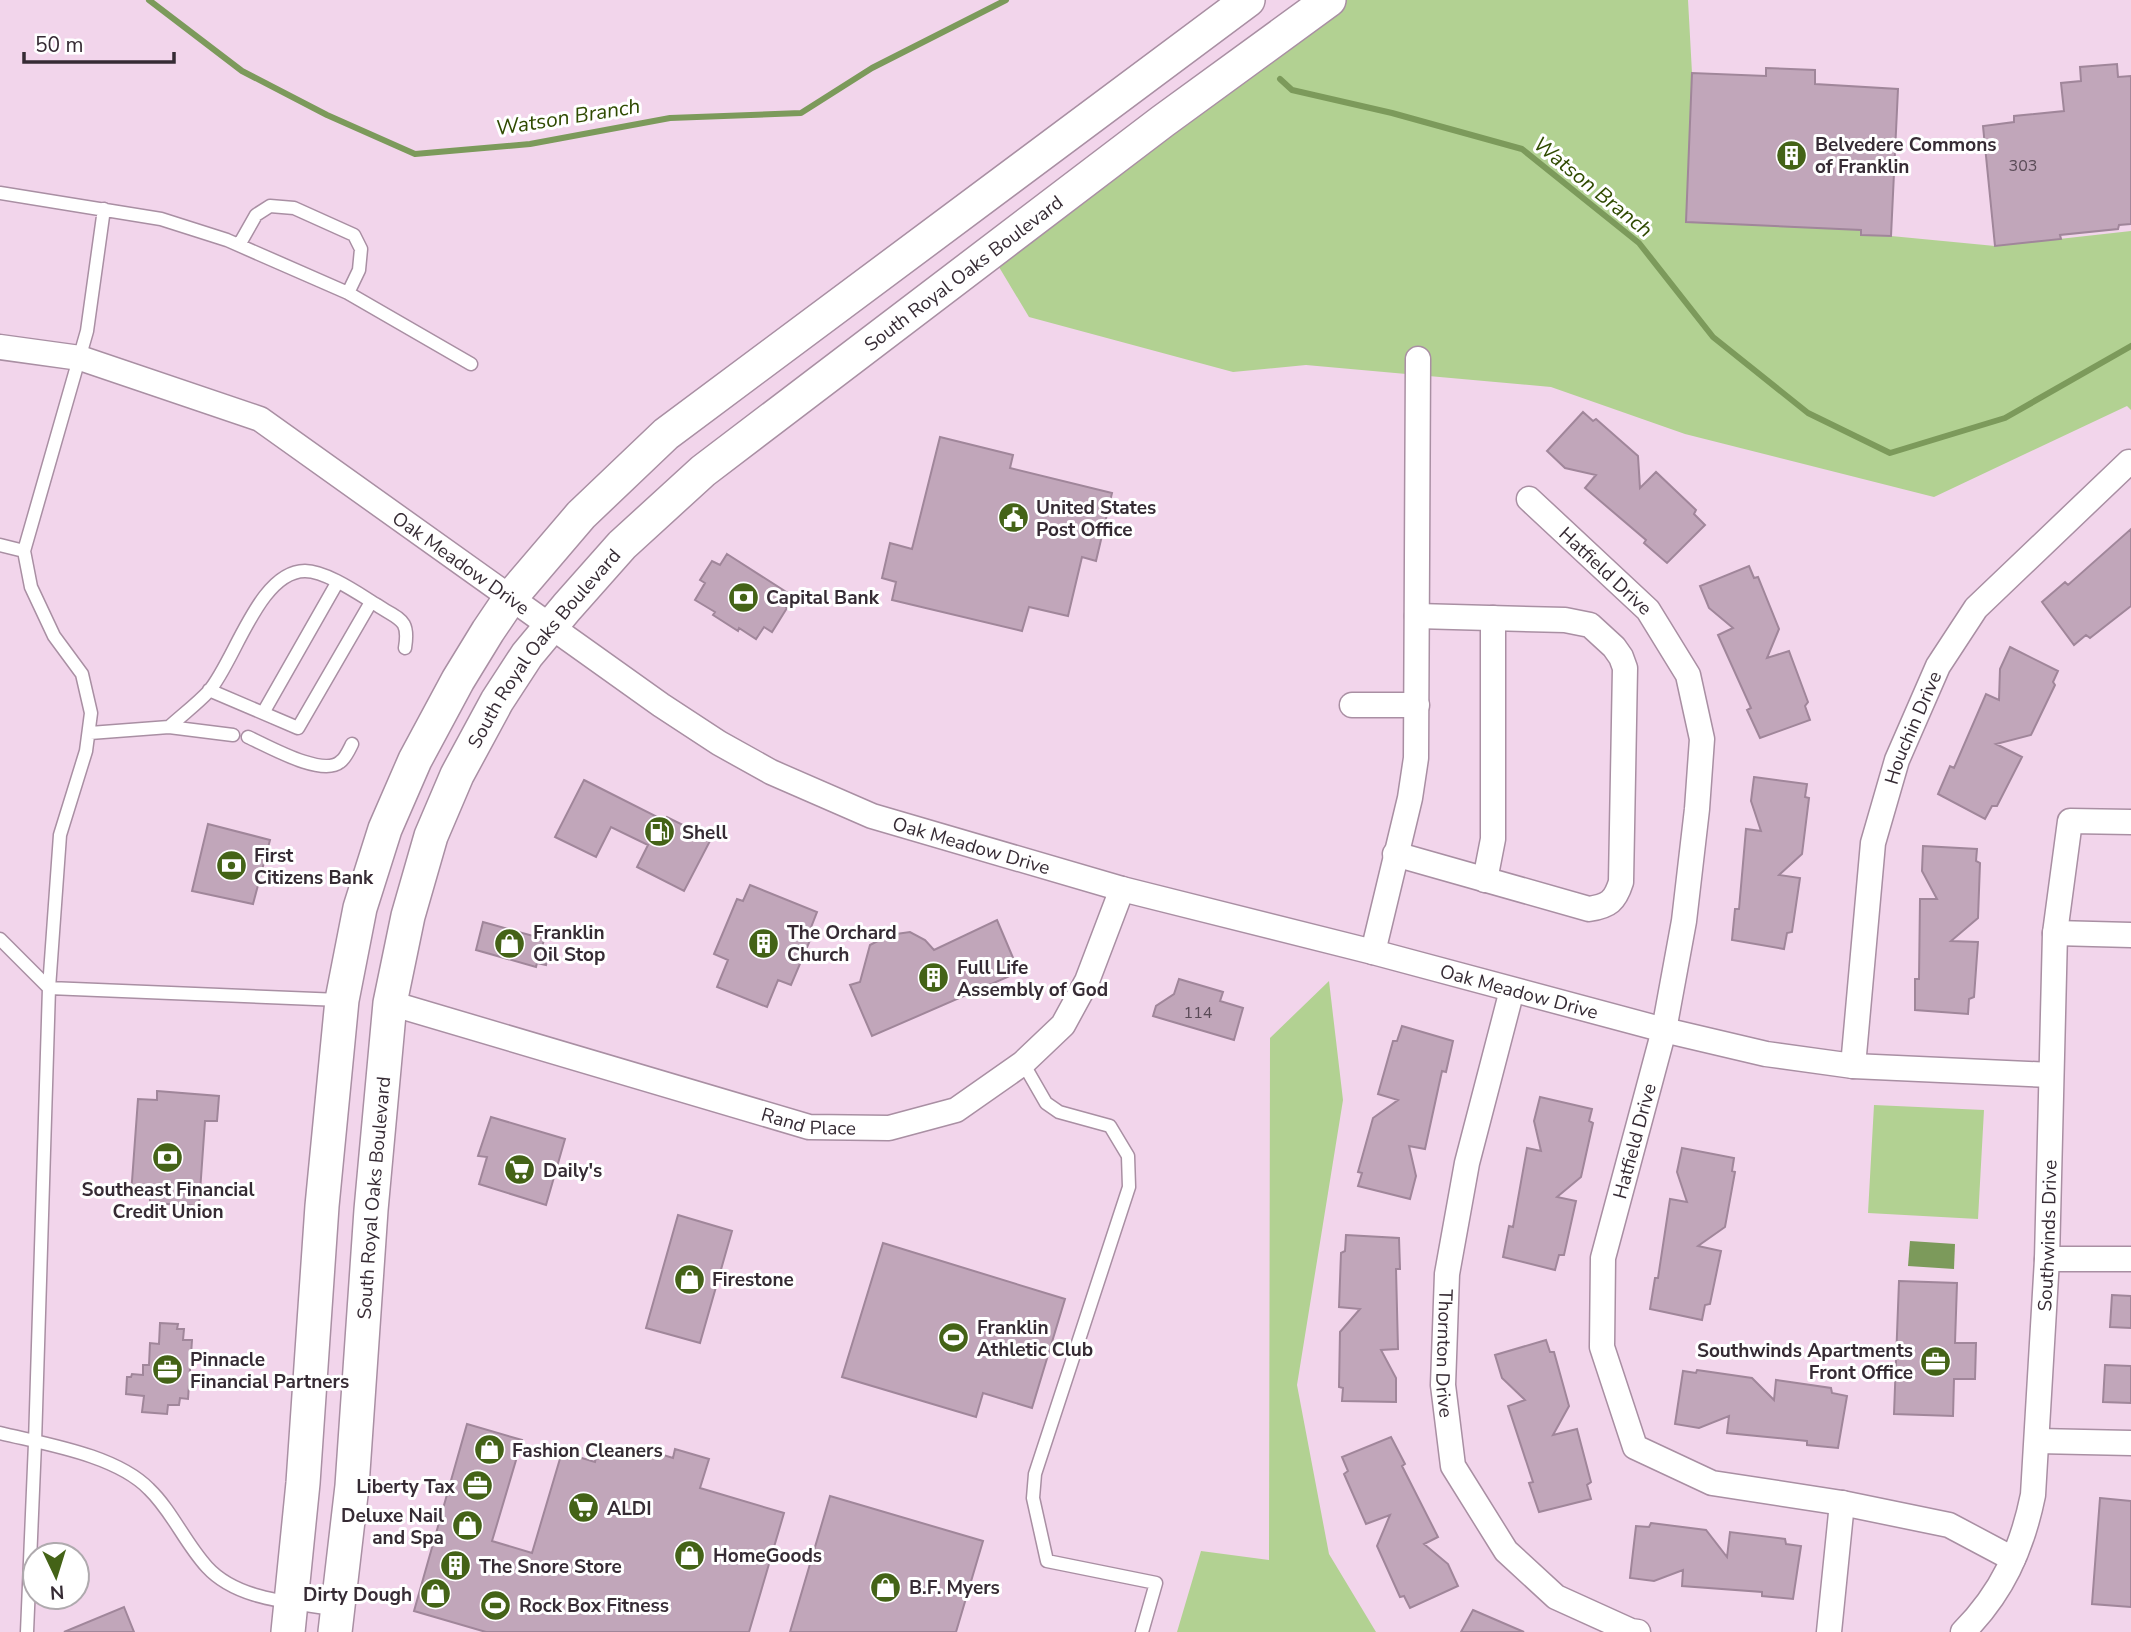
<svg xmlns="http://www.w3.org/2000/svg" width="2131" height="1632" font-family="'Nunito Sans',sans-serif">
	<rect width="100%" height="100%" fill="#f2d5eb"/>
	<path fill="#b2d192" d="M1329,0H1688L1692,73L1861,230L1891,236L1995,246L2131,231V410L2127,406L1934,497L1685,434L1551,387L1306,365L1233,372L1029,317L990,252Z
		M1329,981L1343,1100L1297,1385L1329,1554L1376,1632H1177L1201,1551L1269,1560L1270,1038Z
		M1874,1105L1984,1110L1978,1219L1868,1213Z"/>
	<path fill="#7c9a5b" d="M1910,1241L1955,1244L1954,1269L1908,1266Z"/>
	<g fill="none" stroke-linecap="round" stroke-linejoin="round">
		<path stroke="#7c9a5b" stroke-width="6" d="M149,0L242,71L327,115L415,154L530,144L670,118L801,113L872,68L1006,0
			M1280,79L1292,90L1392,113L1522,149L1639,243L1713,337L1808,413L1890,453L2005,418L2131,346"/>
	</g>
	<path fill="#c1a6ba" stroke="#a0869a" stroke-width="2" d="M2117,64L2118,77L2131,76V224L2119,225L2118,229L2060,235L2061,239L1995,246L1983,126L2014,122V116L2064,111L2061,83L2081,81L2080,67Z
		M1766,68L1815,70V84L1898,89L1891,236L1861,235V230L1686,222L1692,73L1766,76Z
		M1583,412L1593,421L1596,419L1638,456L1640,488L1656,472L1696,510L1694,514L1705,525L1667,563L1644,543L1646,540L1585,488L1596,475L1565,468L1547,451Z
		M940,437L1013,455L1010,468L1112,493L1096,561L1082,557L1068,616L1029,607L1022,631L892,600L896,582L882,578L890,543L912,549Z
		M2131,529V606L2090,638L2086,635L2074,645L2042,602L2065,582L2068,585Z
		M727,554L791,595L784,605L787,608L772,632L764,627L756,639L739,628L738,631L713,615L715,612L695,600L705,583L700,580L712,561L720,565Z
		M1749,566L1754,578L1758,577L1779,629L1767,658L1789,651L1808,702L1805,706L1810,720L1760,738L1747,710L1751,708L1718,635L1733,628L1709,608L1700,586Z
		M2010,647L2058,671L2053,682L2055,685L2031,735L1996,744L2022,757L1997,806H1992L1985,819L1938,794L1950,766L1954,768L1986,694L1999,700L2000,669Z
		M1754,777L1807,784L1805,797L1809,798L1802,854L1779,875L1800,878L1792,932L1787,933L1784,949L1732,940L1735,909H1739L1746,829L1761,831L1751,801Z
		M584,780L665,821L667,817L711,839L684,891L637,867L648,845L611,827L596,857L555,837Z
		M208,824L270,840L253,904L192,891Z
		M1923,846L1977,849L1976,861L1980,863L1978,918L1951,941L1978,942L1974,997L1969,999L1968,1014L1915,1010V979H1919L1920,899H1937L1922,871Z
		M750,885L817,912L810,930L814,931L791,985L778,980L767,1007L717,987L728,960L714,954L737,899L743,901Z
		M997,920L1019,972L872,1036L850,985L860,982L870,945L889,935L910,932L925,940L934,950Z
		M483,922L544,939L542,948L550,950L546,965L537,963L536,967L476,950Z
		M1179,979L1223,992L1220,1001L1243,1008L1234,1040L1153,1016L1156,1006L1174,994Z
		M1402,1026L1453,1041L1446,1072L1442,1071L1425,1149L1409,1146L1416,1176L1410,1199L1358,1186L1362,1173L1358,1172L1373,1118L1398,1100L1378,1094L1393,1041H1397Z
		M157,1091L219,1096L217,1121H205L199,1206L150,1203V1196L131,1195L138,1099L157,1100Z
		M1540,1097L1592,1109L1589,1121L1593,1123L1581,1177L1557,1197L1576,1201L1564,1255H1559L1555,1270L1503,1257L1509,1226L1513,1227L1527,1148L1541,1151L1534,1121Z
		M491,1117L565,1139L546,1205L479,1184L487,1157L478,1156Z
		M1682,1148L1734,1158L1732,1171L1735,1172L1725,1227L1698,1246L1721,1251L1710,1304L1705,1305L1702,1320L1650,1309L1655,1278H1658L1670,1199L1687,1202L1677,1172Z
		M678,1215L732,1231L700,1343L646,1328Z
		M1346,1235L1399,1238L1400,1269H1396L1398,1349L1381,1350L1396,1378V1402L1342,1401L1343,1388L1339,1387L1340,1332L1360,1309L1339,1307L1341,1253L1345,1251Z
		M883,1243L1065,1299L1032,1408L983,1393L976,1417L842,1377Z
		M1899,1281L1957,1283L1955,1343H1976L1975,1379H1954L1953,1416L1894,1414Z
		M2112,1295L2131,1296V1328L2110,1327Z
		M160,1323L178,1324L177,1329H184L183,1340H192L188,1399L180,1398L179,1405H168L167,1414L142,1412L144,1396L126,1394L127,1377H131L132,1374L143,1375V1365H149L150,1343L159,1344Z
		M1546,1340L1550,1352H1554L1569,1406L1553,1435L1577,1429L1591,1482L1587,1485L1591,1499L1539,1512L1529,1483L1533,1482L1508,1406L1525,1400L1502,1378L1495,1355Z
		M2105,1365L2131,1366V1403L2103,1402Z
		M1697,1370L1752,1378L1774,1400L1776,1380L1831,1388L1832,1393L1847,1396L1838,1448L1807,1445V1441L1727,1433L1729,1416L1699,1428L1675,1424L1683,1371L1696,1373Z
		M467,1424L522,1440L492,1541L532,1553L562,1452L595,1462L598,1449L659,1458L660,1454L673,1458L675,1449L709,1459L700,1488L784,1513L749,1632H486L414,1611Z
		M1391,1437L1405,1464L1402,1466L1438,1537L1424,1544L1448,1564L1458,1586L1410,1608L1404,1596L1400,1597L1377,1546L1390,1515L1366,1524L1344,1474L1348,1471L1342,1457Z
		M830,1496L983,1541L956,1632H790Z
		M2100,1498L2131,1501V1607L2092,1604Z
		M1651,1523L1706,1530L1727,1557L1730,1532L1785,1539L1786,1544L1801,1546L1793,1599L1762,1596V1592L1682,1586L1683,1570L1654,1581L1630,1578L1636,1526L1649,1527Z
		M124,1607L134,1632H64Z
		M1473,1610L1524,1632H1461Z"/>
	<g fill="none" stroke-linecap="round" stroke-linejoin="round">
		<defs>
			<path id="lane" d="M0,193L161,219L227,240L348,293L471,364
				M239,245L256,215L270,206L294,208L354,235L361,249L359,270L348,293
				M0,545L24,551
				M209,690L298,728L371,602
				M263,713L337,583
				M169,727C182,715 197,704 209,691C235,661 259,571 305,571C326,571 359,594 377,605C399,620 410,618 405,648
				M90,733L169,727L233,735
				M248,737C268,746 322,777 340,762C345,759 349,750 352,744
				M0,939L49,988L340,1000
				M1023,1063L1046,1103L1059,1112L1110,1126L1128,1156L1129,1187L1035,1474L1033,1498L1047,1561L1156,1583L1142,1632
				M0,1433C45,1444 116,1455 149,1489C172,1511 185,1543 207,1567C238,1601 294,1602 337,1610
				M27,1632L35,1443L49,988L60,835L86,751L91,713L82,674L54,636L31,587L24,551L87,331L104,209"/>
			<g id="street">
				<path id="s1" d="M0,347L80,358L260,419L661,705L719,743L771,772L872,816L1122,889L1373,952L1664,1030L1766,1054L1853,1066L2051,1075"/>
				<path id="s2" d="M1529,499L1648,610L1688,675L1702,739L1697,809L1684,921L1664,1030L1603,1258L1602,1347L1635,1447L1712,1483L1842,1503L1949,1525L2013,1559"/>
				<path d="M1352,705H1417"/>
				<path d="M1395,854L1589,909C1609,906 1615,901 1621,882L1625,668L1621,657L1614,647L1590,625L1565,620L1417,616"/>
				<path d="M1485,880L1493,839V618"/>
				<path d="M2055,933L2131,935"/>
				<path d="M1373,952L1410,798L1416,758L1418,359"/>
				<path id="s3" d="M1512,990L1467,1163L1447,1274L1443,1385L1453,1466L1506,1551L1556,1597L1631,1631L1638,1632"/>
				<path id="s4" d="M390,1003L809,1127L889,1128L956,1110L1023,1063L1063,1025L1087,981L1122,889"/>
				<path id="s5" d="M1853,1066L1873,843L1897,760L1938,666L1976,608L2129,462"/>
				<path d="M2047,1259H2131"/>
				<path d="M2037,1441L2131,1443"/>
				<path d="M1829,1632L1842,1503"/>
				<path id="s6" d="M1963,1632C2002,1593 2022,1549 2033,1495L2047,1259L2055,933L2070,821L2131,822"/>
			</g>
			<g id="secondary">
				<path d="M288,1632L303,1483L322,1206L342,1000L360,908L385,829L415,760L458,680L488,631L511,597L581,515L666,434L1248,0"/>
				<path id="s7" d="M335,1632L352,1486L371,1210L390,1003L408,916L431,836L457,775L497,701L527,655L567,607L622,545L703,471L1163,121L1329,0"/>
			</g>
		</defs>
		<use href="#lane" stroke="#a98fa3" stroke-width="15"/>
		<use href="#street" stroke="#a98fa3" stroke-width="27"/>
		<use href="#secondary" stroke="#a98fa3" stroke-width="36"/>
		<use href="#lane" stroke="#fff" stroke-width="12"/>
		<use href="#street" stroke="#fff" stroke-width="24"/>
		<use href="#secondary" stroke="#fff" stroke-width="33"/>
	</g>
	<defs>
		<symbol id="building-disc" viewBox="-11 -11 22 22"><circle r="9.5" fill="#446317" stroke="#fff"/><path d="M-4-6H4V6H1V3H-1V6H-4ZM-2.5-4.3h1.7v1.8h-1.7ZM.8-4.3h1.7v1.8H.8ZM-2.5-1h1.7V.8h-1.7ZM.8-1h1.7V.8H.8Z" fill="#fff"/></symbol>
		<symbol id="civic-disc" viewBox="-11 -11 22 22"><circle r="9.5" fill="#446317" stroke="#fff"/><path d="M-.6-6.5H3V-4.5H.6V-3L4-1V1h2V6H-6V1h2V-1L-.6-3ZM-1.2 2.5V6h2.4V2.5Z" fill="#fff"/></symbol>
		<symbol id="bank-disc" viewBox="-11 -11 22 22"><circle r="9.5" fill="#446317" stroke="#fff"/><path d="M-6-4H6V4H-6ZM0-2.3a2.3 2.3 0 1 0 0 4.6a2.3 2.3 0 1 0 0-4.6Z" fill="#fff"/></symbol>
		<symbol id="fuel-disc" viewBox="-11 -11 22 22"><circle r="9.5" fill="#446317" stroke="#fff"/><path d="M-5.5-6h7V0h2V4h1.3V-2.5L3-4.5l.8-.8L6-3V5H2.5V1h-1V6h-7ZM-4.2-4.7v3.2H.2V-4.7Z" fill="#fff"/></symbol>
		<symbol id="shop-disc" viewBox="-11 -11 22 22"><circle r="9.5" fill="#446317" stroke="#fff"/><path d="M-5-2.5h2.3a2.7 3.5 0 0 1 5.4 0H5L5.5 6h-11ZM-1.5-2.5h3a1.5 2.3 0 0 0-3 0Z" fill="#fff"/></symbol>
		<symbol id="supermarket-disc" viewBox="-11 -11 22 22"><circle r="9.5" fill="#446317" stroke="#fff"/><path d="M-6-5.5h2.5l.6 2H6L4.5 2H-2.5L-4.4-4H-6ZM-1.5 3.2a1.3 1.3 0 1 0 .1 0ZM3 3.2a1.3 1.3 0 1 0 .1 0Z" fill="#fff"/></symbol>
		<symbol id="stadium-disc" viewBox="-11 -11 22 22"><circle r="9.5" fill="#446317" stroke="#fff"/><path d="M0-5a6.5 5 0 1 0 0 10a6.5 5 0 1 0 0-10ZM-3.5-1.8h7v3.6h-7Z" fill="#fff"/></symbol>
		<symbol id="office-disc" viewBox="-11 -11 22 22"><circle r="9.5" fill="#446317" stroke="#fff"/><path d="M-6-3h4V-5.5h4V-3h4V5H-6ZM-1-4.5V-3h2v-1.5ZM-6 0V1H6V0Z" fill="#fff"/></symbol>
	</defs>
	<g fill-rule="evenodd">
		<use href="#building-disc" x="1774" y="138" width="35" height="35"/>
		<use href="#civic-disc" x="996" y="500" width="35" height="35"/>
		<use href="#bank-disc" x="726" y="580" width="35" height="35"/>
		<use href="#fuel-disc" x="642" y="814" width="35" height="35"/>
		<use href="#bank-disc" x="214" y="848" width="35" height="35"/>
		<use href="#shop-disc" x="492" y="926" width="35" height="35"/>
		<use href="#building-disc" x="746" y="926" width="35" height="35"/>
		<use href="#building-disc" x="916" y="960" width="35" height="35"/>
		<use href="#bank-disc" x="150" y="1140" width="35" height="35"/>
		<use href="#supermarket-disc" x="502" y="1152" width="35" height="35"/>
		<use href="#shop-disc" x="672" y="1262" width="35" height="35"/>
		<use href="#stadium-disc" x="936" y="1320" width="35" height="35"/>
		<use href="#office-disc" x="1918" y="1344" width="35" height="35"/>
		<use href="#office-disc" x="150" y="1352" width="35" height="35"/>
		<use href="#shop-disc" x="472" y="1432" width="35" height="35"/>
		<use href="#office-disc" x="460" y="1468" width="35" height="35"/>
		<use href="#supermarket-disc" x="566" y="1490" width="35" height="35"/>
		<use href="#shop-disc" x="450" y="1508" width="35" height="35"/>
		<use href="#shop-disc" x="672" y="1538" width="35" height="35"/>
		<use href="#building-disc" x="438" y="1548" width="35" height="35"/>
		<use href="#shop-disc" x="868" y="1570" width="35" height="35"/>
		<use href="#shop-disc" x="418" y="1576" width="35" height="35"/>
		<use href="#stadium-disc" x="478" y="1588" width="35" height="35"/>
	</g>
	<g text-anchor="middle" stroke-width="6" stroke-linejoin="round" paint-order="stroke">
		<g font-size="16" fill="#594a56">
			<text x="2023" y="171">303</text>
			<text x="1198" y="1018">114</text>
		</g>
		<g font-size="19" font-weight="bold" fill="#362b34" stroke="#fff" text-anchor="start">
			<text x="1815" y="151">Belvedere Commons<tspan x="1815" dy="22">of Franklin</tspan></text>
			<text x="1036" y="514">United States<tspan x="1036" dy="22">Post Office</tspan></text>
			<text x="766" y="604">Capital Bank</text>
			<text x="682" y="839">Shell</text>
			<text x="254" y="862">First<tspan x="254" dy="22">Citizens Bank</tspan></text>
			<text x="533" y="939">Franklin<tspan x="533" dy="22">Oil Stop</tspan></text>
			<text x="787" y="939">The Orchard<tspan x="787" dy="22">Church</tspan></text>
			<text x="957" y="974">Full Life<tspan x="957" dy="22">Assembly of God</tspan></text>
			<text x="543" y="1177">Daily's</text>
			<text x="168" y="1196" text-anchor="middle">Southeast Financial<tspan x="168" dy="22">Credit Union</tspan></text>
			<text x="712" y="1286">Firestone</text>
			<text x="977" y="1334">Franklin<tspan x="977" dy="22">Athletic Club</tspan></text>
			<text x="1913" y="1357" text-anchor="end">Southwinds Apartments<tspan x="1913" dy="22">Front Office</tspan></text>
			<text x="190" y="1366">Pinnacle<tspan x="190" dy="22">Financial Partners</tspan></text>
			<text x="512" y="1457">Fashion Cleaners</text>
			<text x="455" y="1493" text-anchor="end">Liberty Tax</text>
			<text x="607" y="1515">ALDI</text>
			<text x="444" y="1522" text-anchor="end">Deluxe Nail<tspan x="444" dy="22">and Spa</tspan></text>
			<text x="713" y="1562">HomeGoods</text>
			<text x="479" y="1573">The Snore Store</text>
			<text x="909" y="1594">B.F. Myers</text>
			<text x="412" y="1601" text-anchor="end">Dirty Dough</text>
			<text x="519" y="1612">Rock Box Fitness</text>
		</g>
		<g font-size="19" fill="#362b34" stroke="#fff">
			<text dy="7" stroke="none"><textPath href="#s7" startOffset="1591">South Royal Oaks Boulevard</textPath></text>
			<text dy="7" stroke="none"><textPath href="#s1" startOffset="518">Oak Meadow Drive</textPath></text>
			<text dy="7" stroke="none"><textPath href="#s2" startOffset="105">Hatfield Drive</textPath></text>
			<text dy="7" stroke="none"><textPath href="#s7" startOffset="1024">South Royal Oaks Boulevard</textPath></text>
			<text dy="7" stroke="none"><textPath href="#s5" startOffset="346">Houchin Drive</textPath></text>
			<text dy="7" stroke="none"><textPath href="#s1" startOffset="1106">Oak Meadow Drive</textPath></text>
			<text dy="7" stroke="none"><textPath href="#s1" startOffset="1673">Oak Meadow Drive</textPath></text>
			<text dy="7" stroke="none"><textPath href="#s4" startOffset="436">Rand Place</textPath></text>
			<text transform="translate(1634 1141) rotate(-75)" y="7">Hatfield Drive</text>
			<text dy="7" stroke="none"><textPath href="#s7" startOffset="436">South Royal Oaks Boulevard</textPath></text>
			<text dy="7" stroke="none"><textPath href="#s6" startOffset="416">Southwinds Drive</textPath></text>
			<text dy="7" stroke="none"><textPath href="#s3" startOffset="371">Thornton Drive</textPath></text>
		</g>
		<g font-size="21" font-style="italic" fill="#2f4a00" stroke="#fff">
			<text transform="translate(568 117) rotate(-9)" y="7">Watson Branch</text>
			<text transform="translate(1593 187) rotate(39)" y="7">Watson Branch</text>
		</g>
	</g>
	<g transform="translate(56 1576) rotate(176)"><circle r="33" fill="#ffffff" stroke="#afaaae" stroke-width="2"/>
	<path d="M0-5L12 26L0 18L-12 26Z" fill="#446317"/>
	<text y="-10" font-size="19" font-weight="bold" text-anchor="middle" fill="#362b34">N</text>
	</g>
	<path d="M24 52v10h150v-10" fill="none" stroke="#362b34" stroke-width="3.5"/>
	<text x="35" y="52" font-size="21" fill="#362b34" stroke="#ffffff" stroke-width="5" paint-order="stroke">50 m</text>
</svg>
